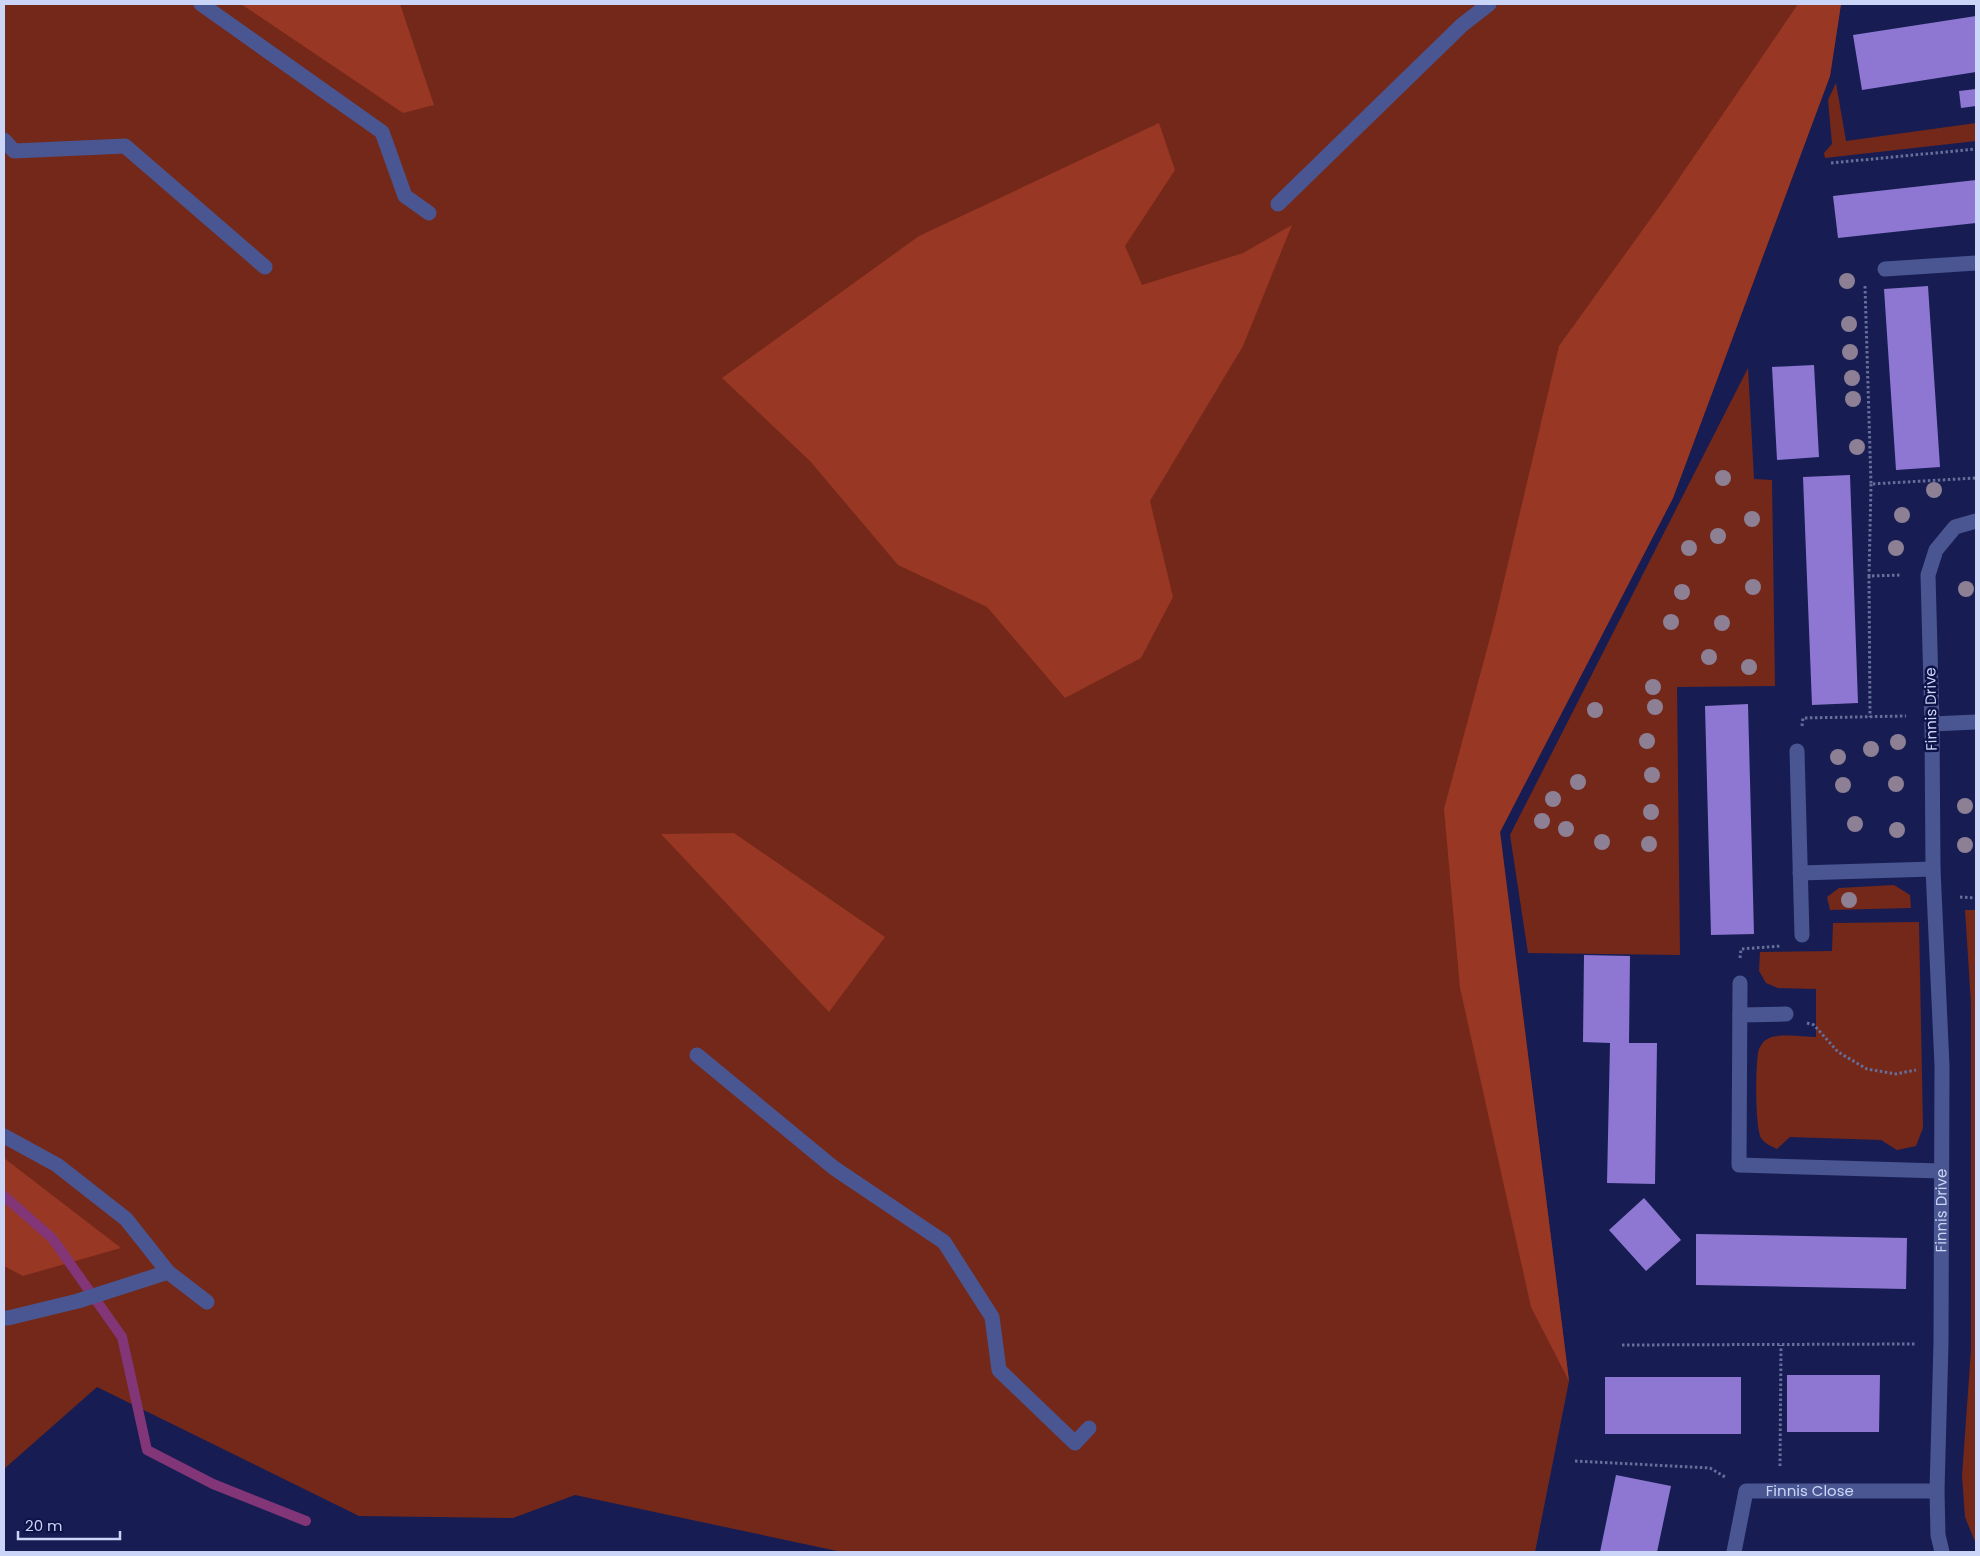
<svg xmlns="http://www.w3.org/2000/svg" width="1980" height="1556" font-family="Poppins,sans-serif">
	<rect width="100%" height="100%" fill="#171d52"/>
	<path fill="#742819" d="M4,4H1841L1830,76L1673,498L1500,832L1569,1381L1535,1552H842L575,1495L513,1518L359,1516L97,1387L4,1469Z
		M1836,83L1846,141L1976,123V141L1825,158L1824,153L1832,144L1828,100Z
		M1748,368L1754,479L1772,480L1775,686L1677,687L1680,955L1528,953L1510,835Z
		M1894,885L1910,895L1911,908L1830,910L1827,897L1839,888Z
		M1965,910H1976V1544L1965,1517L1962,1476L1971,1350V1003Z
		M1919,922L1923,1128L1916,1146L1897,1150L1881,1140L1790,1137L1777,1149C1771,1146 1765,1144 1761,1138C1755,1128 1755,1061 1759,1049C1760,1047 1763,1041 1766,1040C1775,1032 1803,1037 1816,1037V989L1778,988L1766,983L1759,971L1760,952L1832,951L1833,923Z"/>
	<path fill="#983724" d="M241,4H400L434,105L403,113Z
		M1798,4H1841L1830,76L1673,498L1500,832L1569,1381L1531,1307L1460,988L1444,809L1494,623L1559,346L1667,196Z
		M1159,123L1175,170L1125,246L1142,285L1243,253L1292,225L1243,346L1150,501L1173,597L1141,658L1065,698L987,607L898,565L810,461L722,378L919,236Z
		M734,833L885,937L829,1012L661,834Z
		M4,1158L121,1248L23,1276L4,1266Z"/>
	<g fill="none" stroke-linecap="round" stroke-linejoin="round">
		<path stroke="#823678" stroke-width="10" d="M4,1196L52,1238L122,1337L147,1450L213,1484L306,1521"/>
	</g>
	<path fill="#8d77d2" d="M1976,16V72L1862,90L1853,35Z
		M1976,89V106L1961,108L1959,91Z
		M1976,180V223L1838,238L1833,196Z
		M1928,286L1940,467L1896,470L1884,289Z
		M1814,365L1819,457L1777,460L1772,367Z
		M1850,475L1858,703L1812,705L1803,477Z
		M1748,704L1754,934L1711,935L1705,706Z
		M1584,955L1630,956L1629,1043H1657L1655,1184L1607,1183L1610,1043L1583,1042Z
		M1644,1198L1681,1240L1646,1271L1609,1230Z
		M1696,1234L1907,1238L1906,1289L1696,1285Z
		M1787,1375H1880L1879,1432H1787Z
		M1605,1377H1741V1434H1605Z
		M1616,1475L1671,1486L1657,1552H1600Z"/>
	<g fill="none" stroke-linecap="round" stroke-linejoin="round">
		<path stroke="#666e9a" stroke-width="3" stroke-dasharray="2.5 2.5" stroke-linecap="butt" d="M1831,163L1976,149
			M1865,286L1871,484L1976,478
			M1871,484L1869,576L1902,575
			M1869,576L1870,717
			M1802,726L1803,718L1906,716
			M1960,897L1976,898
			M1740,958L1741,949L1781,946
			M1807,1023L1814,1025L1838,1052L1867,1069L1896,1074L1916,1070
			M1622,1345L1915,1344
			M1575,1461L1710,1468L1725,1477
			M1780,1466L1781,1345"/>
		<g stroke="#4a5691" stroke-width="15">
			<path d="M201,4L382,132L405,196L429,213"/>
			<path d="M4,140L14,151L125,146L265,267"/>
			<path d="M1278,204L1462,25L1489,4"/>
			<path d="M1885,269L1976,263"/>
			<path d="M1932,724L1976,722"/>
			<path d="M1797,751L1802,935"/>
			<path d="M1800,873L1933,869"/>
			<path d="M1740,983L1739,1165L1941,1171"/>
			<path d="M1740,1015L1786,1014"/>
			<path d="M697,1055L834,1168L944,1242L992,1317L999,1370L1075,1443L1089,1428"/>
			<path d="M4,1136L57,1165L126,1219L168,1272L207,1302"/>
			<path d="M4,1318H8L78,1301L168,1272"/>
			<path id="s1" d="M1734,1552L1746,1491H1937"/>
			<path id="s2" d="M1942,1552L1938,1535L1937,1491L1941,1343L1942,1066L1933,869L1932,724L1928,575L1936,550L1955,527L1976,521"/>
		</g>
	</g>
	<g fill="#8d8095">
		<circle cx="1847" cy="281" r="8"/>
		<circle cx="1849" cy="324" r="8"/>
		<circle cx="1850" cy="352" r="8"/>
		<circle cx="1852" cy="378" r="8"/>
		<circle cx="1853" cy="399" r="8"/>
		<circle cx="1857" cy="447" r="8"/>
		<circle cx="1723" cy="478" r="8"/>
		<circle cx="1934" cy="490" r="8"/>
		<circle cx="1902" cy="515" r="8"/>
		<circle cx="1752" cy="519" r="8"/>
		<circle cx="1718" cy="536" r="8"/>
		<circle cx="1689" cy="548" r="8"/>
		<circle cx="1896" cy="548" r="8"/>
		<circle cx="1753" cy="587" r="8"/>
		<circle cx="1966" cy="589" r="8"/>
		<circle cx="1682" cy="592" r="8"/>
		<circle cx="1671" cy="622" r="8"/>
		<circle cx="1722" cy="623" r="8"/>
		<circle cx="1709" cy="657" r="8"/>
		<circle cx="1749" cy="667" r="8"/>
		<circle cx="1653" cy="687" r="8"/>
		<circle cx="1655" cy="707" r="8"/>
		<circle cx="1595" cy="710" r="8"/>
		<circle cx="1647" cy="741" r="8"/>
		<circle cx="1898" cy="742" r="8"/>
		<circle cx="1871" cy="749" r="8"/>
		<circle cx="1838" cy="757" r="8"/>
		<circle cx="1652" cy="775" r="8"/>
		<circle cx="1578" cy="782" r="8"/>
		<circle cx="1896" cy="784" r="8"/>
		<circle cx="1843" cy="785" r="8"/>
		<circle cx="1553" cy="799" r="8"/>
		<circle cx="1965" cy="806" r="8"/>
		<circle cx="1651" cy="812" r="8"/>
		<circle cx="1542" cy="821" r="8"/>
		<circle cx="1855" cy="824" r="8"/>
		<circle cx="1566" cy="829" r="8"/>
		<circle cx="1897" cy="830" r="8"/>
		<circle cx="1602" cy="842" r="8"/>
		<circle cx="1649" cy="844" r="8"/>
		<circle cx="1965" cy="845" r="8"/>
		<circle cx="1849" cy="900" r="8"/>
	</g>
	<g text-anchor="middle" stroke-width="5" stroke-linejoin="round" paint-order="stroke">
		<g font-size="15" fill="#cbd5f7" stroke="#0f1246">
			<text transform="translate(1931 709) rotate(-91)" y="5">Finnis Drive</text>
			<text dy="5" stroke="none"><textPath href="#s2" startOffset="342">Finnis Drive</textPath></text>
			<text dy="5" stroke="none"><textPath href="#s1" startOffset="126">Finnis Close</textPath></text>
		</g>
	</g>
	<rect width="1980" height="1556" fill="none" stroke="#cbd5f7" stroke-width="10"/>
	<path d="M18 1531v8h102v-8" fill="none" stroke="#cbd5f7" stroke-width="2.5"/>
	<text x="25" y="1531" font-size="15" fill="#cbd5f7" stroke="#0f1246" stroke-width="4" paint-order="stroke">20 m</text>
</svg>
